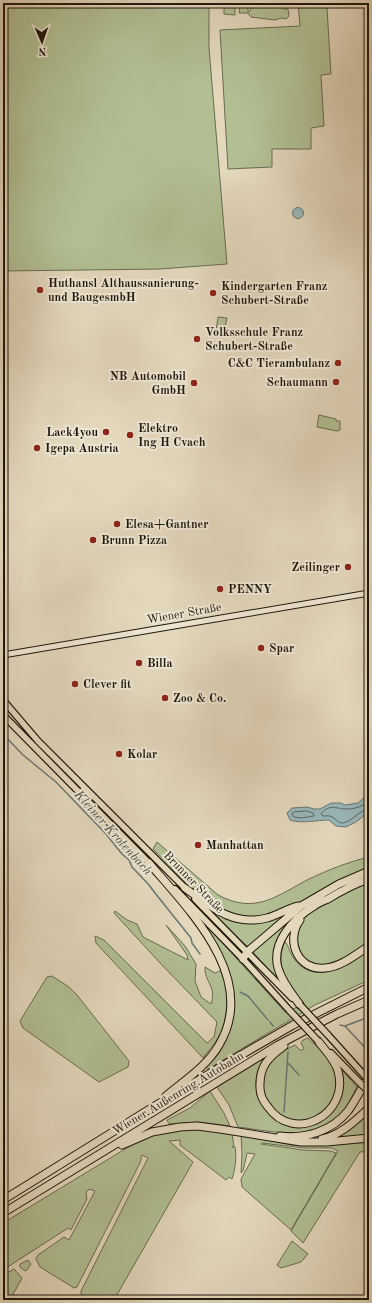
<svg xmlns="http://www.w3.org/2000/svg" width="372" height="1303" font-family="'Old Standard TT',serif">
	<rect width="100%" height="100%" fill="#e3d7bc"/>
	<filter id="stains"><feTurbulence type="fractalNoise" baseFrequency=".005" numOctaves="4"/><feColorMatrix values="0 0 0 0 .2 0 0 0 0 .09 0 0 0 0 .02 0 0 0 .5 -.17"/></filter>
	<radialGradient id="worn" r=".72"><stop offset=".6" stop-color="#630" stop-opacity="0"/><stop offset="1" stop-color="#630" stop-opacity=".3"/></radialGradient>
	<path fill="#b1bf93" stroke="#686b50" d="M3,3H209V48L227,264L160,269L3,271Z
		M224,3H235V15L224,14Z
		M240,3H248V12L251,10L249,3L277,5L283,9H288L289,16L286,19L281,18L275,20L251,17L248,13H239Z
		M298,3H323V5L327,8L331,74L321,75L324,126L311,128V149H272V167L228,169L220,30L300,26Z
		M218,317L227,318L224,332L216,331Z
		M319,415L336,419V421H340V430L337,431L317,427Z
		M157,842L218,895C256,915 276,896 309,879C328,870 348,862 369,857V868C342,877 319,893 293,906C284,910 271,915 262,917C216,924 181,877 153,849Z
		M369,874V876L339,889L280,936L278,980L252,951L301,910L338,887Z
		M369,882V943L344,959L323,967L305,961L295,945L297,928L306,916L323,905L342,894Z
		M213,910L239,921L283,915L284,916L249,946H247L211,911Z
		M115,911L127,920L137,924L143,937L188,960L187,955L166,925L185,946L196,964L195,981L201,997L211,1004C217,986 204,982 205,967L215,973L222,970C229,991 229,1018 218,1038C214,1045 207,1052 203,1058L96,943L95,936L104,940L207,1043L214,1037L217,1022L161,964L114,913Z
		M195,913L286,1013L304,1003C287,984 274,967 285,941C289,947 290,954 295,960C316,987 348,964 369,949V980L315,1005L208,1069L206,1067C210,1063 214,1060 217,1056C237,1029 238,987 223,957C215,942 204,928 195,913Z
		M52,976L69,987L77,995L129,1061L128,1067L99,1082L23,1028L20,1021L47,977Z
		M308,1038C315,1045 328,1056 332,1065C336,1073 339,1084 337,1092C333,1110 310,1125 292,1120C267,1114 252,1080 271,1060C277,1054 287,1049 295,1045L300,1050H302L304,1049L301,1043L303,1040Z
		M263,1059C261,1064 258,1069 257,1074C248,1114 300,1146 330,1114C334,1110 338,1105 340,1099C343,1089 341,1078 340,1068L357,1087C352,1096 348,1106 342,1114C317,1143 271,1131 238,1127L229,1105L217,1087Z
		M210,1091L224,1113L230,1126L199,1122L169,1124L167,1120L190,1108Z
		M369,1112V1136L337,1138L352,1128Z
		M192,1129L214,1131L232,1134L234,1146L232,1147H235C237,1158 235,1169 232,1179L229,1177L226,1180L180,1145V1140L169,1141L193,1162L114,1300H92L81,1294V1291L148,1158L142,1155L140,1163L77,1287L74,1288L40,1267L36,1259L38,1255L64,1237L69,1240L95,1191L89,1189L86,1193L87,1199L71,1230L68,1228L3,1270V1223L145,1137L165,1132Z
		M241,1135L292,1145H333L369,1142V1151L360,1152L303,1243L291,1231L338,1151L332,1148H304L262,1143L261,1144L303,1150L331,1151L336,1153L291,1230L242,1187L241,1179L255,1154L247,1153L243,1171L241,1173L242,1154Z
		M292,1241L308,1254L301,1262L281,1268L277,1265Z
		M28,1260L31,1264L27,1270L25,1271L20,1267V1264Z
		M14,1269L22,1278L10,1300H3V1275Z"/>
	<path fill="#98b7ba" stroke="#687774" d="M292.5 213a5.5 5.5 0 1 1 11 0a5.5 5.5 0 1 1-11 0Z
		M365,797L369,808V822L367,823L365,815L356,822L346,827L336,826L329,820C317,820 302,824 290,820L287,813L292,808L307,807L314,809H320L331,803H341L345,805L358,803Z"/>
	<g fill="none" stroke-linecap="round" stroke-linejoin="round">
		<path stroke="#5c6763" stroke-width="1" d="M369,808H367L363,805C358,808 352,809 346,809C336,809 330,803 321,814L323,816C326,816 329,815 332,817C337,820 338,823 343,823C353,821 357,812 366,810L369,814
			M307,811L313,813L314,816L301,818L294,817L292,814L294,812Z"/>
		<path stroke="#687774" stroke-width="1.5" d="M3,734L23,755L56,782L106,834L122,854L129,860L132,867L149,885L155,893L191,938L192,943L200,954
			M240,992L248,996L268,1020
			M270,1022L273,1026
			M340,1025L345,1026L369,1052
			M345,1026L369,1017
			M287,1062L299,1075
			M284,1112L288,1052"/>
		<defs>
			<path id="secondary" d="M3,655L369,593"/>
			<path id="primary" d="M3,700L38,741L188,891
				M3,715L152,866
				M175,889L243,959L290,1011
				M195,899L292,998
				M328,1035L364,1075
				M331,1053L360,1083"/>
			<path id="motorway" d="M149,863C189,910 259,978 219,1045C207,1066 185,1080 166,1096
				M185,888C210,906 233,927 267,918C278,915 288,908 299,906
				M300,920C285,941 298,971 325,968C341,967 355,955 369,946
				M243,959L247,952L301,906L339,884L369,871
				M300,1005C292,994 282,982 278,968C271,942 293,919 314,906C318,903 323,901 328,899C341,891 354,884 369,879
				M284,1046C268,1058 259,1066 260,1088C260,1095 263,1101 268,1107C294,1144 350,1115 338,1071C335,1060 325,1050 318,1041
				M280,1136C306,1139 332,1131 348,1111C356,1100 362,1087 369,1076
				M322,1139C341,1135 355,1121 369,1108
				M122,1145L152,1132L180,1127L197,1126L220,1129L301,1142H327L369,1138
				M3,1200L153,1107L253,1048L293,1025L369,987
				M3,1213L278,1045L337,1014L369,1000"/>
		</defs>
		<use href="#secondary" stroke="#1f170c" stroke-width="7"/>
		<use href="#primary" stroke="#1f170c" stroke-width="8"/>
		<use href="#motorway" stroke="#1f170c" stroke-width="9"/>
		<use href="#secondary" stroke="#ede5d3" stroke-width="5"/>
		<use href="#primary" stroke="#e3d7bc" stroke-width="5.5"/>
		<use href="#motorway" stroke="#e3d7bc" stroke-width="7"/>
		<defs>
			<path id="primary-bridge" d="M300,1005L328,1035
				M290,1011L318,1041
				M364,1075L369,1080
				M360,1083L366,1089"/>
		</defs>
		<use href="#primary-bridge" stroke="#1f170c" stroke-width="8" stroke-linecap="butt"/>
		<use href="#primary-bridge" stroke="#e3d7bc" stroke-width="5.5"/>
	</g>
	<g fill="#8f2418" stroke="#ede5d3" stroke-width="1.5">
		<circle cx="40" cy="290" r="4"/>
		<circle cx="213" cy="293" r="4"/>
		<circle cx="197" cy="339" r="4"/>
		<circle cx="338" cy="363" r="4"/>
		<circle cx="336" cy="382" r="4"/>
		<circle cx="194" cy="383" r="4"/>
		<circle cx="106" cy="432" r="4"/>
		<circle cx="130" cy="435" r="4"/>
		<circle cx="37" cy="448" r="4"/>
		<circle cx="117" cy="524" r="4"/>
		<circle cx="93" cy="540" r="4"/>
		<circle cx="348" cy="567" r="4"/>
		<circle cx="220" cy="589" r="4"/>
		<circle cx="261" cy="648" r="4"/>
		<circle cx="139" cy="663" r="4"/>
		<circle cx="75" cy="684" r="4"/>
		<circle cx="165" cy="698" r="4"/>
		<circle cx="119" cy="754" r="4"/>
		<circle cx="198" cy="845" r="4"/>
	</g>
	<g text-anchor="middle" stroke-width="4" stroke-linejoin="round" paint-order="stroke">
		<g font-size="12" font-weight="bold" fill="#1f170c" stroke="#ede5d3" text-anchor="start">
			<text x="48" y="287">Huthansl Althaussanierung-<tspan x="48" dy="14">und BaugesmbH</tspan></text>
			<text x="221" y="290">Kindergarten Franz<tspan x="221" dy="14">Schubert-Straße</tspan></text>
			<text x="205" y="336">Volksschule Franz<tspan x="205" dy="14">Schubert-Straße</tspan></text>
			<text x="330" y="367" text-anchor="end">C&amp;C Tierambulanz</text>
			<text x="186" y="380" text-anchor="end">NB Automobil<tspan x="186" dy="14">GmbH</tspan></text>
			<text x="328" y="386" text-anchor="end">Schaumann</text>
			<text x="138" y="432">Elektro<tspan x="138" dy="14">Ing H Cvach</tspan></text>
			<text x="98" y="436" text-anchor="end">Lack4you</text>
			<text x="45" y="452">Igepa Austria</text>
			<text x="125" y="528">Elesa+Gantner</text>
			<text x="101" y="544">Brunn Pizza</text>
			<text x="340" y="571" text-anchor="end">Zeilinger</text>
			<text x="228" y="593">PENNY</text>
			<text x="269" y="652">Spar</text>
			<text x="147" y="667">Billa</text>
			<text x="83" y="688">Clever fit</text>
			<text x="173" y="702">Zoo &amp; Co.</text>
			<text x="127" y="758">Kolar</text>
			<text x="206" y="849">Manhattan</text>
		</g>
		<g font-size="12" fill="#1f170c" stroke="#ede5d3">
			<text transform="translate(184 613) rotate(-10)" y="4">Wiener Straße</text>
			<text transform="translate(194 882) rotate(46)" y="4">Brunner Straße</text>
			<text transform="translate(178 1093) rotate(-31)" y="4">Wiener Außenring Autobahn</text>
		</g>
		<g font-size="13" font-style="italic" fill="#494f49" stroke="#ede5d3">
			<text transform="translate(114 832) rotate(48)" y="5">Kleiner Krotenbach</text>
		</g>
	</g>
	<rect width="372" height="1303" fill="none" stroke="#e3d7bc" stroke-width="16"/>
	<rect x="4" y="4" width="364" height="1295" fill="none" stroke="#1f170c" stroke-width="2"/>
	<rect x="8" y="8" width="356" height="1287" fill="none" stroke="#1f170c"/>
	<g transform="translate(42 42) rotate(178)" stroke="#ede5d3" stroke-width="3" paint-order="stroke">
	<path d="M0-3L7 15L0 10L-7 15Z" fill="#1f170c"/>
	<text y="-6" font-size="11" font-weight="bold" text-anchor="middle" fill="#1f170c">N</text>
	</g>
	<rect width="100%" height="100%" filter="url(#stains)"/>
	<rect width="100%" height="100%" fill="url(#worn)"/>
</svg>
